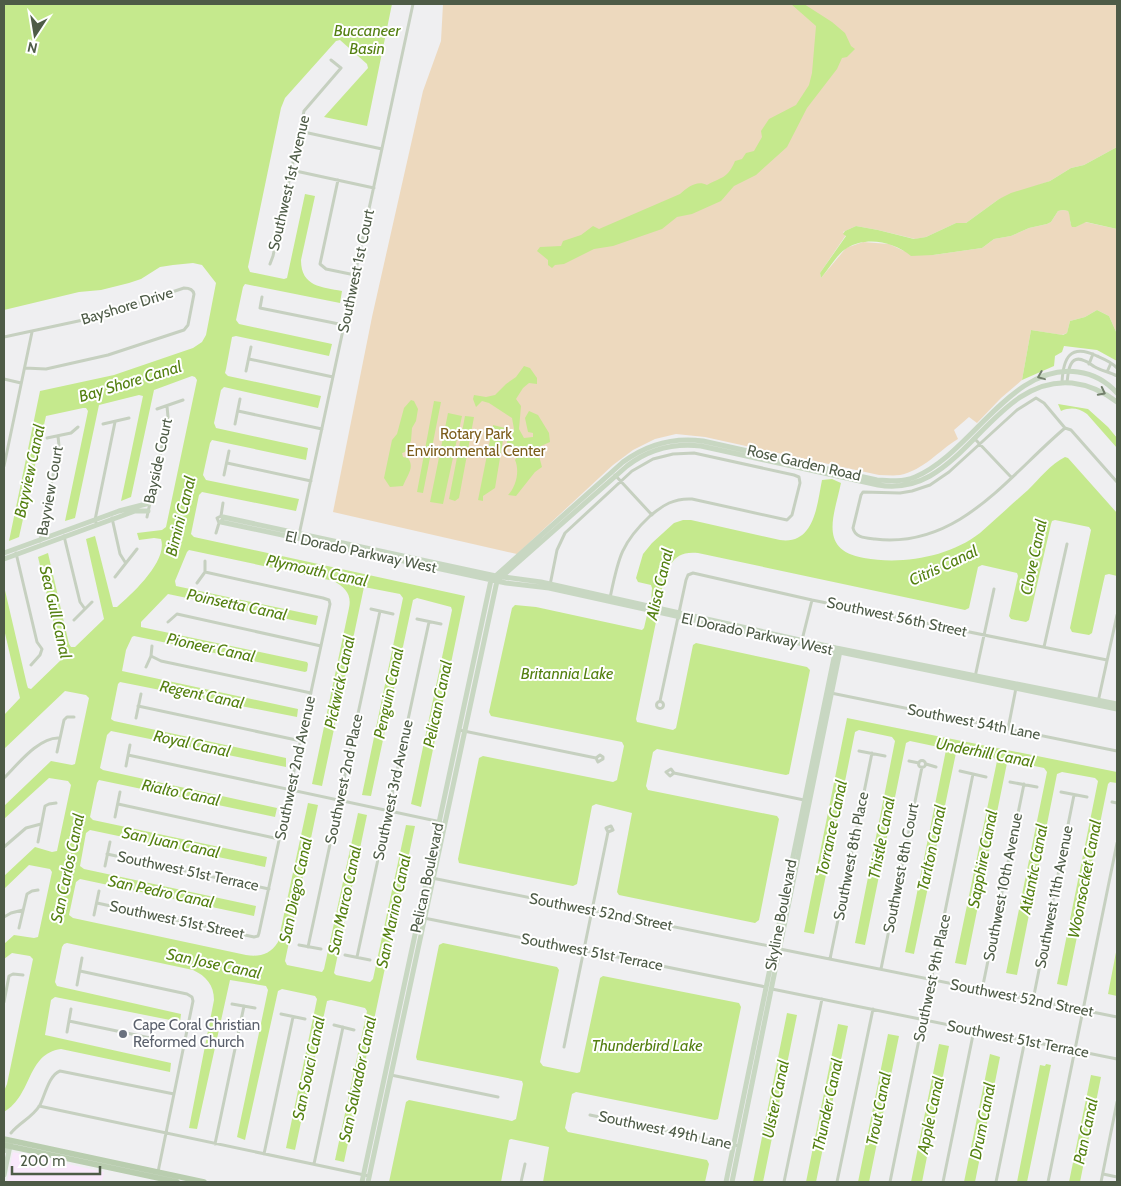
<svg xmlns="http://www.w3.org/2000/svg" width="1121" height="1186" font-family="Cabin,sans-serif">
	<rect width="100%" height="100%" fill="#efeff1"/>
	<path fill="#f9e8fb" d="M13,1152L104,1172L102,1182H7Z"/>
	<path fill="#edd9be" d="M443,4H1117V147L1084,165L1071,168L1050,181L999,199L966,223H956L926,237L915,239L878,230L856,226L843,232L846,235L820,273L821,278L846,248L863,242L889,244L904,251L933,255L982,248L994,239L1011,236L1029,228L1047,224L1051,222L1058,211L1063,210L1068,211L1070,215V223L1076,227L1085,222L1117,229V334L1109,316L1097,310L1085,317L1070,321L1067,333L1062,335L1031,330L1022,380L1001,398L977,423L969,417L954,430L958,439C938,451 924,470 900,475C893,476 886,475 879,475L705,437L676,434L655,439L633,450L613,465L517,554L333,512L372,317L423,91L441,41Z"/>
	<path fill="#c5e98d" d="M4,4H392L367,126L324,117L368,68L367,64L340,40L336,41L285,98L281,108L248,267L250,272L284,279L287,278L305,194L315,196L301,260C301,287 322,287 342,291L340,303L245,284L243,287L236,320L239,324L332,344L329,356L236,336L232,337L226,369L225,373L228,376L321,396L318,408L224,387L221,390L214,423L216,428L308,448L306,460L212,440L210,443L203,475L206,480L299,499L296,511L202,492L199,495L191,534L194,537L465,596L421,807L411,804L452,610L451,607L417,598L413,600L371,796L362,795L403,598L400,594L364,587L322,786L312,784L349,608C352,594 345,588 334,581L189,550L187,552L175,581L176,586L318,616L316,625L168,594L141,622V627L307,662L308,664L307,671L305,672L134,636L132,637L126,650L122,671L298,709L297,717L120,682L118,684L111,719L114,721L286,758V767L111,731L107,735L100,768L103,770L277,808L275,817L99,780L97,783L90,817L93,820L267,857L265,867L90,830L86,833L80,866L84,869L256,906L254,916L80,879L76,882L69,915L73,918L246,955C259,957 270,955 278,942L308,803L318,805L285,961L287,965L322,972L324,969L358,813L367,815L334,973L336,975L370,982L373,979L406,825L415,826L344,1162L335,1160L367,1011L365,1008L331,1000L327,1001L295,1150L286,1148L317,999L315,996L282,989L278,991L245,1140L237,1137L268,990L266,986L230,980L197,1129L189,1128L214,1000C214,985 206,976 193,970L67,943L64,944L62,947L55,982L57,986L181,1014L180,1022L55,997L51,1000L45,1035L171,1063L170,1072L61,1049C26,1054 33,1095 4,1112V1091L7,1084L33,959L30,956L12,953L4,959V944L14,935L34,938L38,937L52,872L50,869L29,865L4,889V876L35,847L52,852L57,851L71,785L68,781L49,778L4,819V806L51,761L72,765L75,764L89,698L86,695L65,691L4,749V715L20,698L4,629V586L27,685L28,688L31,689L62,659L38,557L48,553L69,644L71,647H75L104,619L86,539L95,536L113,607H117C132,594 168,561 161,539L154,538L139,540L137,533L162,530L166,527L197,380L195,377L192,376L154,390L131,497L121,501L143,396L139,395L99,405L75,518L65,521L88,411L86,408H83L46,416L19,537L9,541L40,391L114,375L193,348L202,342L206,335L216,283L202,265L193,263L173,265L160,267L141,279L129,283L101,290L79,292L4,310Z
		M791,4H804L832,22L845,33L851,46L855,49L847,57L842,58L837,69L807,108L787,147L756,175L734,186L721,201L692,214L677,217L662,229L613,246L594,249L564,264L555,265L552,268L548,265V260L537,251L540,247L561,246L563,241L581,235L593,226L599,229L680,194C688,187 697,180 707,185C722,177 728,178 735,161L742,159L746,153L754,151L762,137L761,131L769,119L796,105L809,85L812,73L816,26Z
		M1117,147V229L1086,222L1076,227H1072C1069,222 1071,217 1068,211L1063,210L1058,211L1051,222L1047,224L1029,228L1011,236L994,239L982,248L933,255L911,256C894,242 867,236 847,248C838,253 828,270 821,278L820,273L846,236L843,234L845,231L856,226L878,230L914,239L926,237L956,223H966L999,199L1011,193L1050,181L1071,168L1084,165Z
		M1097,310L1109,316L1117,334V361L1097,350L1064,346L1062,352L1055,356L1054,366L1022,380L1031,330L1063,335L1067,333L1070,321L1085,317Z
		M524,366L530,368L537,378V384L529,383L523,388L516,399L521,406L519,429L524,438L533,437V433L528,432L525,418L529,411L538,415L549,433L550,442L541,446L539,456L542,467L535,472L516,496L508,495C516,487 520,471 515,460L517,457L525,454L524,450L507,445V436H512L514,429L512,418L489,403L482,401L476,407L473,399L474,395L486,397L495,395L506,384L516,377Z
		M411,400L414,401L418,409L416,421L412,428L411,441L405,452L402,453L403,457L408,458C415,468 407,475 403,486L390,487L384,478L392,440L397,434L404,408Z
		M434,401L441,402L423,493L417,492Z
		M1058,404L1088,409L1108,427L1117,438V448L1087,414C1078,408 1071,407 1061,411Z
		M448,413L462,416L443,504L430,502Z
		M465,416L474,417L459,498L455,501L449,499Z
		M493,425L505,428L495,488L483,496V501L478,500Z
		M1065,457L1068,458L1117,513V576L1109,574L1105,575L1092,633L1089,635L1072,632L1070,628L1091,530L1089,527L1055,520L1052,521L1051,524L1029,620L1026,622L1011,619L1009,616L1018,576L1017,573L982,565L978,567L969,608L965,610L698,553C671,550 668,569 662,589C660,598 655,606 654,616L657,617L636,719L637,722L673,730L676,728L693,645L696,643L807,667L810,670L789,774L786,775L657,749L653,752L646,786L648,790L777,816L779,819L759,920L755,923L619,895L617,892L632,813L596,804L592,806L577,884L573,886L459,863L458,859L479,758L483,756L613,782L617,780L624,746L622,742L491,716L489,712L512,608L515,605L536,607L642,630L644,628L647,615H649L650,613L652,588L651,585L638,582L636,578L643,554L652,543L674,523L683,520H691L780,540C815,545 817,504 822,480L832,479L841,483C834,516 818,550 864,558C902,565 949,557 980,533C996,519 1012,504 1028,490C1039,479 1051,464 1065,457Z
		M847,718L1117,772V783L1110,782L1108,784L1067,986L1057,984L1098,781L1095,778L1062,772L1057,774L1017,975L1006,973L1047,772L1044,768L1010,761L1007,763L966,965L955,963L997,761L994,758L960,751L956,753L914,954L905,952L946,750L943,748L910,741L906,743L865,945L855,943L895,741L892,737L859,730L855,732L814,934L804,932Z
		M443,943L557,967L559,970L540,1062L543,1066L577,1073L580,1072L600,978L603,976L739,1003L741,1007L718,1119L715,1120L576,1092L572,1094L565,1128L568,1132L707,1160L709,1164L705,1182H543L549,1147L511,1139L509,1140L501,1182H389L406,1102L409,1100L512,1121L516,1119L523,1084L522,1081L417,1060L416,1057L439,945Z
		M1117,947V996L1108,994Z
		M787,1013L797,1015L763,1182H753Z
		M838,1024L848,1026L816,1182H806Z
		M888,1034L899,1036L869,1182H858Z
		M939,1044L949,1046L922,1182H911Z
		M990,1054L1000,1057L975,1182H964Z
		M1046,1064L1051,1065L1027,1182H1017L1040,1065L1045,1066Z
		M1091,1075L1101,1077L1080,1182H1069Z"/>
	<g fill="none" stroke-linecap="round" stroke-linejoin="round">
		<path stroke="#c6d0c0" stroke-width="3" d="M299,131L382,149
			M291,170L374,188
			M338,180L320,264L326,269L355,275
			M270,264L273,256L304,111L341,68L331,60
			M262,297L260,308L344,325
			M4,337L97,317L184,288C189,288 193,289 194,294L188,325L184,330L108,355L46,369L25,368
			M249,359L333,377
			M1089,364L1093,354
			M246,371L251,347
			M1107,372L1111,363
			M4,379L21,383
			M1062,383C1063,358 1070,343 1097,356C1104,359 1112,362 1117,368
			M1067,383C1068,373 1069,353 1085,361C1089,362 1091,365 1095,367C1102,371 1110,372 1117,376
			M1036,398L1044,403L1065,428C1008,476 959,549 875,539C866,538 855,538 853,528L861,495L863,492L900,493L912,491L930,485L949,472L1017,410Z
			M157,409L183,400
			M238,411L322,429
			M103,424L129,418
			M235,424L240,399
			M1065,428L1071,430L1117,482
			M47,438L71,433L78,427
			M974,438L1011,477
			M227,463L311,481
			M4,466L32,332
			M224,475L229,451
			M615,475L652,515
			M221,516L217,518L219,523L223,519L221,516L223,503
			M147,517L168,417L167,406
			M112,518L120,554L125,562
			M97,525L95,520L115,422
			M216,533L219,523
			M299,535L413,4
			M64,536L80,602L85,609
			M40,541L59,446L58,436
			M16,553L37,642L42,649L40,655L31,665
			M115,577L137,549
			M197,583L205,572V561
			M550,585L557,550L565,533L632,471L653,459L673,454L694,453L794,475L799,477L800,483L792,515L787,520L692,499C674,498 663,505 650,516C620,544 618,560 610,598
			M371,609L393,614
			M417,619L441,624
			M74,620L92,602
			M168,622L177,614L321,646
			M802,640L812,600
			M1044,647L1067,544
			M151,656L161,661L311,693
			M146,667L151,656L152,646
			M975,677L994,589
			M831,693L1117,751
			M660,701L686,580L688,575L693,573L812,600L1107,660
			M656.5 705a3.5 3.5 0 1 1 7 0a3.5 3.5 0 1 1-7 0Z
			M1098,702L1117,615
			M138,706L301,741
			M136,718L141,694
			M1008,729L1016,688
			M459,730L596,758L598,762L603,759V757L600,755L596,758
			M859,751L885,756
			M57,752L64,720L67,717H74
			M128,755L441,822
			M918.5 764a3.5 3.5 0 1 1 7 0a3.5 3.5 0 1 1-7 0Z
			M909,761L919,763
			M926,764L936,767
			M126,766L130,745
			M960,771L986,777
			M674,773L671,769L666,772L670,776L674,773L804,800
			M4,778C18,764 39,737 59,738
			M1010,782L1037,787
			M1061,792L1087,797
			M1112,802L1117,803
			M118,804L279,839
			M115,817L120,792
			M38,842L45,806L49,804L56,803
			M4,847L26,828L41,824
			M107,854L269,889
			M105,866L110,842
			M432,878L774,947
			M97,903L254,937L258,936L259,933L330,604L329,600L323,598L205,572
			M94,915L99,891
			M4,917L11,913L23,910
			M419,917L766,987
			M19,928L27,894L32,891L38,890
			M299,945L321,949
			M308,947L380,611
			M780,949L1117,1017
			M345,955L370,960
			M357,957L429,622
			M830,959L872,753
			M881,969L922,767
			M80,971L187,994L192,997L193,1001L158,1172
			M77,985L82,958
			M772,989L1117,1059
			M982,990L1024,784
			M1033,1000L1074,795
			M4,1002L9,976L13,974L23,975
			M232,1004L255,1008
			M281,1014L305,1019
			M69,1021L184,1045
			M334,1025L354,1030
			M67,1032L71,1009
			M564,1047L608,832L606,828L611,826L613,830L608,832
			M391,1075L498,1097
			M39,1106L369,1176
			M590,1115L739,1146
			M11,1133C20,1122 32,1118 40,1105C45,1095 49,1075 60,1071L174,1094
			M215,1144L244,1006
			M264,1154L293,1017
			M314,1164L343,1027
			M1103,1174L1117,1177
			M521,1182L525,1164
			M784,1182L822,999
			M837,1182L873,1009
			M890,1182L973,774
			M943,1182L974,1030
			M996,1182L1025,1040
			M1048,1182L1117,843
			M1101,1182L1117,1102"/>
		<path stroke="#c8d7c2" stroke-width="5" d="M223,517L496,576L541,582L836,648L1117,704
			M221,522L506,583L549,588L835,651L1117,709
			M4,553L119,511L150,503
			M4,559L135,511H148
			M4,1151L6,1140
			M4,1175L11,1141
			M362,1182L491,580L623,462C646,445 674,437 703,441L877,480C890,481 903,482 915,477C971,454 1012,362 1078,372C1093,374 1107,382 1117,393
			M368,1182L497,581L627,466C649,449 674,443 701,446L878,485C896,488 914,485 930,476C978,449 1010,377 1072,383C1089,385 1104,392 1117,402
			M726,1182L836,648
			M732,1182L840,651"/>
		<path stroke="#b9cdaf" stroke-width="5.5" d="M4,1139L204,1182
			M4,1145L177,1182"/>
	</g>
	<defs><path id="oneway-chevron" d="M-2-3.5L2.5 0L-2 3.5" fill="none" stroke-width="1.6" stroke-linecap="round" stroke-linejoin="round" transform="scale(1.25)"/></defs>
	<g stroke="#73806c">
		<use href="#oneway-chevron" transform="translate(1041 376) rotate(158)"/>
		<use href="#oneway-chevron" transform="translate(1102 392) rotate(27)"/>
	</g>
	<circle fill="#6b7280" stroke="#fff" stroke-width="2" cx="123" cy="1034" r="5"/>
	<g text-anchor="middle" stroke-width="4" stroke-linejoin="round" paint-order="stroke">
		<g font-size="15" fill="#4e5b47" stroke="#fff">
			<text transform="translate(289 183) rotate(-77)" y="5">Southwest 1st Avenue</text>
			<text transform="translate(356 271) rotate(-78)" y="5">Southwest 1st Court</text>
			<text transform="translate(127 306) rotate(-17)" y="5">Bayshore Drive</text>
			<text transform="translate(158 461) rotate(-78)" y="5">Bayside Court</text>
			<text transform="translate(804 463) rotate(13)" y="5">Rose Garden Road</text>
			<text transform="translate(50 491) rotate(-80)" y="5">Bayview Court</text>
			<text transform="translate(361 552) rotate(12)" y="5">El Dorado Parkway West</text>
			<text transform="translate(897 617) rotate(12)" y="5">Southwest 56th Street</text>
			<text transform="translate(757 634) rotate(12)" y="5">El Dorado Parkway West</text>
			<text transform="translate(974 722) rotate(11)" y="5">Southwest 54th Lane</text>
			<text transform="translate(295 768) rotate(-78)" y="5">Southwest 2nd Avenue</text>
			<text transform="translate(344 779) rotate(-78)" y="5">Southwest 2nd Place</text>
			<text transform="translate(393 790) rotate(-78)" y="5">Southwest 3rd Avenue</text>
			<text transform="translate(851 856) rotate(-79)" y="5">Southwest 8th Place</text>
			<text transform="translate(901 868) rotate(-79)" y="5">Southwest 8th Court</text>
			<text transform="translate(188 871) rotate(12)" y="5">Southwest 51st Terrace</text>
			<text transform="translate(427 878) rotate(-78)" y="5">Pelican Boulevard</text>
			<text transform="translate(1003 887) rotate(-79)" y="5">Southwest 10th Avenue</text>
			<text transform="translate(1054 897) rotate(-79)" y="5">Southwest 11th Avenue</text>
			<text transform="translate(601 912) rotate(11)" y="5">Southwest 52nd Street</text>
			<text transform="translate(781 915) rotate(-79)" y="5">Skyline Boulevard</text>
			<text transform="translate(177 920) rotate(12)" y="5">Southwest 51st Street</text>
			<text transform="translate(592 952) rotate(11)" y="5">Southwest 51st Terrace</text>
			<text transform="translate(932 978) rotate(-78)" y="5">Southwest 9th Place</text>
			<text transform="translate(1022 998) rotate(11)" y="5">Southwest 52nd Street</text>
			<text transform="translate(1018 1039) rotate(11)" y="5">Southwest 51st Terrace</text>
			<text transform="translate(665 1130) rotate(12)" y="5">Southwest 49th Lane</text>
		</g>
		<g font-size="15" fill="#7b5c1a" stroke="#fff">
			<text x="476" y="439">Rotary Park<tspan x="476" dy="17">Environmental Center</tspan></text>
		</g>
		<g font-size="15" fill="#5b616d" stroke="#fff" text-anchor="start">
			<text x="133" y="1030">Cape Coral Christian<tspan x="133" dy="17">Reformed Church</tspan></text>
		</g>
		<g font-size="16" font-style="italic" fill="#548011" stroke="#fff">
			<text x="367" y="36">Buccaneer<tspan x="367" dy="18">Basin</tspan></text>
			<text transform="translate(130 381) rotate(-17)" y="6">Bay Shore Canal</text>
			<text transform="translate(29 471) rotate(-78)" y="6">Bayview Canal</text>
			<text transform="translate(180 516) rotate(-76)" y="6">Bimini Canal</text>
			<text transform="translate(1033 557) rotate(-78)" y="6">Clove Canal</text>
			<text transform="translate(943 565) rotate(-25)" y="6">Citris Canal</text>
			<text transform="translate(317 570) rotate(12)" y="6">Plymouth Canal</text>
			<text transform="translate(659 584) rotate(-77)" y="6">Alisa Canal</text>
			<text transform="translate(237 604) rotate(12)" y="6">Poinsetta Canal</text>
			<text transform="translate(56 612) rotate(77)" y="6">Sea Gull Canal</text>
			<text transform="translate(211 647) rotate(12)" y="6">Pioneer Canal</text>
			<text x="567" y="679">Britannia Lake</text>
			<text transform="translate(339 682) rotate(-78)" y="6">Pickwick Canal</text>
			<text transform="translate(388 693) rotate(-78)" y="6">Penguin Canal</text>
			<text transform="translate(202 694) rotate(12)" y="6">Regent Canal</text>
			<text transform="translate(437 704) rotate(-78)" y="6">Pelican Canal</text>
			<text transform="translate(192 743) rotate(12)" y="6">Royal Canal</text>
			<text transform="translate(985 752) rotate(11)" y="6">Underhill Canal</text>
			<text transform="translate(181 792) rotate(12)" y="6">Rialto Canal</text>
			<text transform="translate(831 828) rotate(-78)" y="6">Torrance Canal</text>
			<text transform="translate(881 838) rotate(-79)" y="6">Thistle Canal</text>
			<text transform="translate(171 842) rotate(12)" y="6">San Juan Canal</text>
			<text transform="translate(931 848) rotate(-78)" y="6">Tarlton Canal</text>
			<text transform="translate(982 859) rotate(-79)" y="6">Sapphire Canal</text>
			<text transform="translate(67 868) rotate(-78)" y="6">San Carlos Canal</text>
			<text transform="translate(1033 869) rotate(-79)" y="6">Atlantic Canal</text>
			<text transform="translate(1084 879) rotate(-79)" y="6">Woonsocket Canal</text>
			<text transform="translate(295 890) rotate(-78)" y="6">San Diego Canal</text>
			<text transform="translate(161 891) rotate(12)" y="6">San Pedro Canal</text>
			<text transform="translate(344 900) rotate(-78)" y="6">San Marco Canal</text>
			<text transform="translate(393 911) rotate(-78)" y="6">San Marino Canal</text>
			<text transform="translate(214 963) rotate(12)" y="6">San Jose Canal</text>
			<text x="647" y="1051">Thunderbird Lake</text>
			<text transform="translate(308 1068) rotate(-78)" y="6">San Souci Canal</text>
			<text transform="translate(357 1079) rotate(-78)" y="6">San Salvador Canal</text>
			<text transform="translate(775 1099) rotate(-78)" y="6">Ulster Canal</text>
			<text transform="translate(827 1105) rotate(-78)" y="6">Thunder Canal</text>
			<text transform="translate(878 1109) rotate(-79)" y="6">Trout Canal</text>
			<text transform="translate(930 1115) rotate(-78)" y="6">Apple Canal</text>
			<text transform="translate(982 1121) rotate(-79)" y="6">Drum Canal</text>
			<text transform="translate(1085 1131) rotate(-78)" y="6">Pan Canal</text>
		</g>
	</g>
	<rect width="1121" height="1186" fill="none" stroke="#4e5b47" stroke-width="10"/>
	<g transform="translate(35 35) rotate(192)" stroke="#ffffff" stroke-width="4" paint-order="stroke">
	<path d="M0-4L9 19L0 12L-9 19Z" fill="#4e5b47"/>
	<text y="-8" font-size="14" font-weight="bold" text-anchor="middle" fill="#4e5b47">N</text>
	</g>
	<path d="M12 1166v8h88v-8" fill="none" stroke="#4e5b47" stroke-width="2.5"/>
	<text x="20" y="1166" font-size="15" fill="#4e5b47" stroke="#ffffff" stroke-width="4" paint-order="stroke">200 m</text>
</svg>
